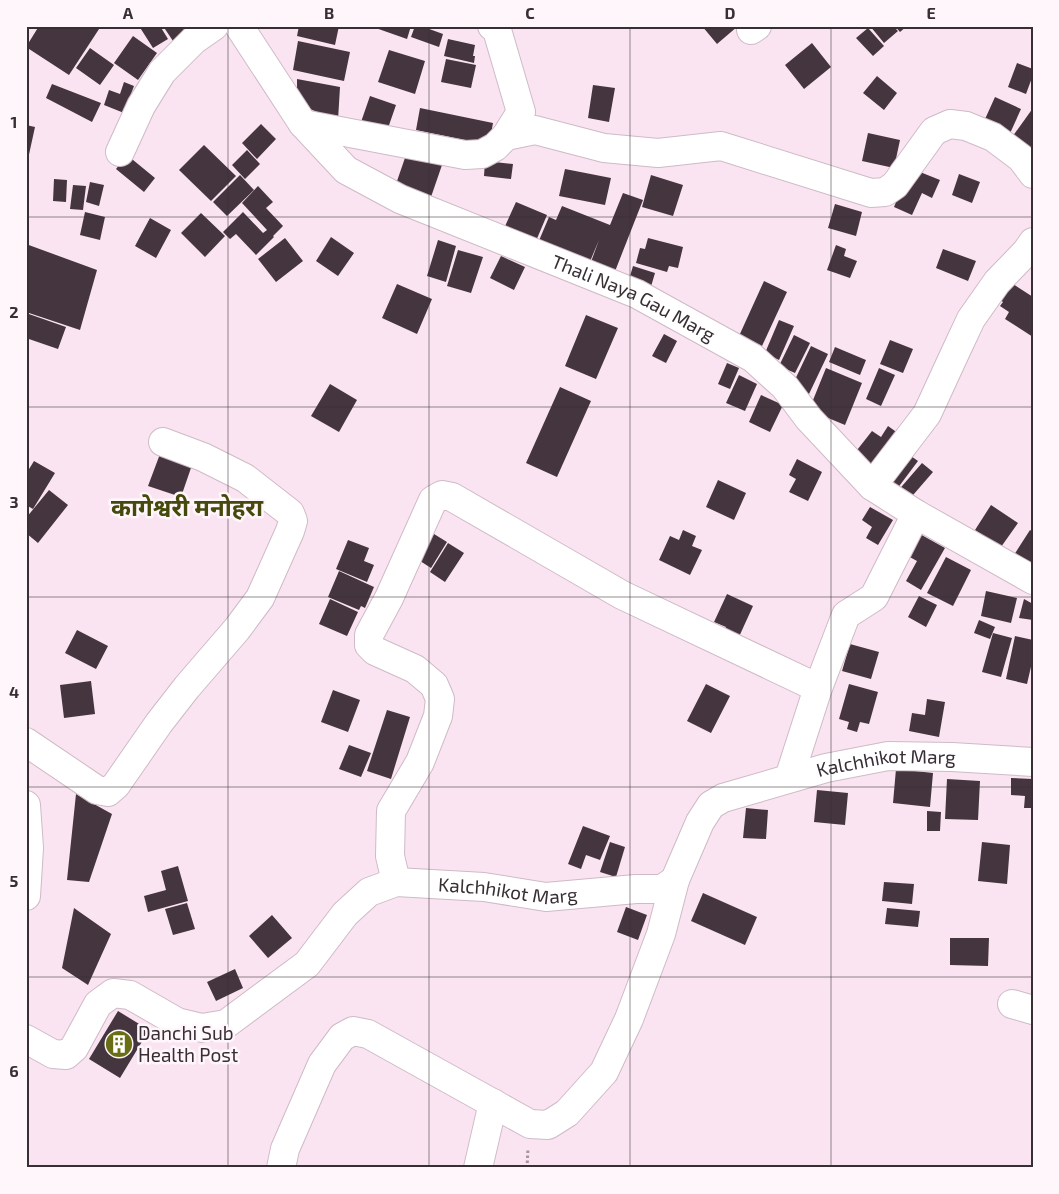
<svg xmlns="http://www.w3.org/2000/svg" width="1059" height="1194" font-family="'Exo 2','Noto Sans Devanagari',sans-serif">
	<rect width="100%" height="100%" fill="#fae4f1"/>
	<path fill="#45353f" d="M39,26H101L69,75L26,47Z
		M139,26H160L168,39L153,48Z
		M163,26H182L186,33L173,41Z
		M299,26H339L335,45L297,36Z
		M370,26H411L407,39Z
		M415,26H421L443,34L439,47L411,37Z
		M702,26H738L717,44Z
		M870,26H893L898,31L884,43Z
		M895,26H907L900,32Z
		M868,28L884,46L873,56L856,38Z
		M133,36L157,53L138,80L114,63Z
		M448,39L475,45L473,56H475L474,63L444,56Z
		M298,41L350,52L344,81L293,70Z
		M812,43L831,67L804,89L785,65Z
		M90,48L114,65L100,85L76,68Z
		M389,50L425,61L415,94L378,82Z
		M446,59L476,65L471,88L441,82Z
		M1017,63L1033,69V75L1026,94L1008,87Z
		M877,76L897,93L884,110L863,93Z
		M297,79L340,87L338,120L297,104Z
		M124,82L134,86L124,113L104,105L109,90L120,94Z
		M52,84L101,103L92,122L46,98Z
		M593,85L615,88L609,122L588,118Z
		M370,96L396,105L387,131L361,122Z
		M995,97L1021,109L1007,140L981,128Z
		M420,108L493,123L489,145L416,130Z
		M1033,108V156L1010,140Z
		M261,124L276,139L257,159L242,143Z
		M26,125L35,127L28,159H26Z
		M868,133L900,140L894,168L862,161Z
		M204,145L236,176L211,201L179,170Z
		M247,150L260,164L245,179L232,165Z
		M407,152L442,165L431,197L396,184Z
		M127,155L155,178L144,192L116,169Z
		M485,161L513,164L511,179L484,176Z
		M910,168L940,180L932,198L922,193L912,215L894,207Z
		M565,169L611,178L605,205L559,196Z
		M959,174L980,182L972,203L952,195Z
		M240,175L254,190L227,216L213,202Z
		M651,175L683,185L673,216L642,207Z
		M54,179L67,180L66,202L53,201Z
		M90,182L104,185L99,206L86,202Z
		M73,185L86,186L83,210L70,209Z
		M258,186L273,202L266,208L283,226L273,236L274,237L256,255L236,234L230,239L223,232L243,212L263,233L267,230L242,203Z
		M623,193L643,200L612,279L588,270L599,240L586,271L535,250L549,217L556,220L562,206L610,225Z
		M516,202L547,215L533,248L501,235Z
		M835,204L862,212L856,236L828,228Z
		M85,212L105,217L100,240L80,235Z
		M201,213L225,236L205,257L181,233Z
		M150,218L171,230L156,258L135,246Z
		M331,237L354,253L338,276L316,261Z
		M285,238L303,261L276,282L258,259Z
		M648,238L683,247L678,268L669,266L667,272L636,263L640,248L645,249Z
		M438,240L456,246L446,282L427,276Z
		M26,244L97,270L80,330L26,312Z
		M836,245L846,249L844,256L857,261L850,278L827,270Z
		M943,249L976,261L968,281L936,268Z
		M458,250L483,257L471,293L447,286Z
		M501,256L525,267L514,290L490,278Z
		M633,266L655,273L650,290L628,283Z
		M764,281L787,292L762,346L739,336Z
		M1010,282L1033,297V337L1005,319L1009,312L1000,306L1003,302L999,299Z
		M397,284L432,299L417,334L382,318Z
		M26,313L66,327L58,349L26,338Z
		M586,315L618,328L596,379L565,366Z
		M779,320L794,326L779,360L765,353Z
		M664,334L677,341L666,363L652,356Z
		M794,335L810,343L795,373L779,366Z
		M890,340L913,349L903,373L880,364Z
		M811,346L828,354L809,394L792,386Z
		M835,347L866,360L860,375L829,362Z
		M727,363L739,368L730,389L718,384Z
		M826,368L862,383L845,425L809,410Z
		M879,368L895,375L881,406L866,399Z
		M739,375L757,384L745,411L726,403Z
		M330,384L357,400L339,432L311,416Z
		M560,387L591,401L557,477L526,463Z
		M761,395L783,405L770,432L749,422Z
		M888,426L902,436L873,476L850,459L872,431L881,437Z
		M160,454L192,465L181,497L148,486Z
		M908,454L918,461L897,489L887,482Z
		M797,459L822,472L808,501L789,492L796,479L789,475Z
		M34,461L55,473L33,509L26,505V474Z
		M922,463L933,472L907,502L896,493Z
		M718,480L746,493L734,520L706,507Z
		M49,490L68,505L38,543L26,533V518Z
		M991,505L1018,523L1001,547L975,530Z
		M870,507L893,520L878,545L866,538L872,527L862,520Z
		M683,530L696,536L692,546L702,550L690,575L659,560L670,536L679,540Z
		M1030,530L1033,532V571L1012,558Z
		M918,533L945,548L921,590L906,581L917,561L906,555Z
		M434,534L447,542L431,568L417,559Z
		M348,540L369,548L364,561L374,565L367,582L336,569Z
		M448,543L464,553L445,582L430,572Z
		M946,557L971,570L953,606L927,593Z
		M339,571L374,587L365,608L361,606L359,610L328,597Z
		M986,591L1017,598L1011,623L981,616Z
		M727,594L753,606L738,639L723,633L726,627L714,622Z
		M919,596L937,605L926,627L908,617Z
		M330,599L358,612L347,636L319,624Z
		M1024,599L1033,604V620L1019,618Z
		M979,620L995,627L990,639L974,633Z
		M77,630L108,646L96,669L65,653Z
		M993,633L1012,638L1001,677L982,672Z
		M1015,636L1033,640V658L1027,684L1006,679Z
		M850,644L879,652L871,679L842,671Z
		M91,681L95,714L64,718L60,685Z
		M706,684L730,696L711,733L687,721Z
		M849,684L878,692L869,724L860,722L857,732L847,729L849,722L839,719Z
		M333,690L360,700L348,732L321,722Z
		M927,699L945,702L939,737L909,731L912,713L925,715Z
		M387,710L410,717L391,779L367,771Z
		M349,745L371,753L361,777L339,769Z
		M896,769L933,773L930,807L893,803Z
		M1011,778L1033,779V808H1024L1025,796L1011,795Z
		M947,779L980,781L978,820L945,819Z
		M817,790L848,793L845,825L814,822Z
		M76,794L112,814L89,882L67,880Z
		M746,808L768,810L766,839L743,838Z
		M927,811L941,812L940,831H927Z
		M583,826L610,836L600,860L586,855L581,869L568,864Z
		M610,842L625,847L616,877L600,872Z
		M982,842L1010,845L1007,884L978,881Z
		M178,866L188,901L148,912L144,896L166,890L161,871Z
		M884,882L914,884L912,904L882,901Z
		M703,893L757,917L745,945L691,921Z
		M187,903L195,929L173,935L165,909Z
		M626,907L647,915L638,940L617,932Z
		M74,908L111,934L88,985L62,968Z
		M887,908L920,911L918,927L885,924Z
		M272,915L292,938L268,958L249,936Z
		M950,938H989L988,966L950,965Z
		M235,969L243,988L216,1001L207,982Z
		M118,1011L149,1030L120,1078L89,1059Z"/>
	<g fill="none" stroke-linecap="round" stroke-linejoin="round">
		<defs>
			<g id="minor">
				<path id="s1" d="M239,26L303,124L346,170L400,199L637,294L753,358L785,387L809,419L872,486L916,514L1033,580"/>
				<path d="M492,26L497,30L521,112L506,136"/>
				<path d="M751,30L757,26"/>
				<path d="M303,124L465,155L482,154L495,147L506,136L535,130L604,148L658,153L721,146L871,193L885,192L895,185L934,131L950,124L966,126L993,137L1021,158L1033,174"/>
				<path d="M120,152L141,106L162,72L194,40L214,26"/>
				<path d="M872,486L927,414L956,351L971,319L997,282L1026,252L1033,242"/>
				<path d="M818,688L846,615L874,597L916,514"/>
				<path d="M26,742L97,790L108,792L116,785L159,723L187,687L237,629L260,598L290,531L293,521L290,513L245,478L203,457L163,442"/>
				<path d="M396,882L390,856L391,811L420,762L438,716L440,699L434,685L415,669L375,651L369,645V635L389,598L433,500L442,495L452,497L622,595L818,688L789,778"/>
				<path d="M1012,1004L1033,1010"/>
				<path id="s2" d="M26,1039L53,1054L66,1055L74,1048L98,1004L113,993L130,995L177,1022L202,1028L226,1024L307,964L345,914L369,892L396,882L484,887L546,897L636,889H662L675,880L700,822L711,805L723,798L826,768L888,756L952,757L1033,762"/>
				<path d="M281,1168L285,1149L322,1064L342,1037L353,1031L368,1034L530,1124L548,1125L567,1113L604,1072L629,1019L661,934L675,880"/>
				<path d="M478,1168L493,1103"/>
			</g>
			<path id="major" d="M26,805L29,848L26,896"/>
		</defs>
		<use href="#minor" stroke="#cfbac6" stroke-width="30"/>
		<use href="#major" stroke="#cfbac6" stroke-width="30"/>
		<path stroke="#a3949d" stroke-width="3" stroke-dasharray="2.5 2.5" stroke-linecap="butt" d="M527,1168L528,1148"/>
		<use href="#minor" stroke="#fff" stroke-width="28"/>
		<use href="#major" stroke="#fff" stroke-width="28"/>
	</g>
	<path fill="none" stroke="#372f34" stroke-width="1" stroke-opacity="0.55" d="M228,26V1168M429,26V1168M630,26V1168M831,26V1168M26,217H1033M26,407H1033M26,597H1033M26,787H1033M26,977H1033"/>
	<defs>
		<symbol id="building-disc" viewBox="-11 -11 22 22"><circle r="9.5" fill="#696e14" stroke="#fff6fb"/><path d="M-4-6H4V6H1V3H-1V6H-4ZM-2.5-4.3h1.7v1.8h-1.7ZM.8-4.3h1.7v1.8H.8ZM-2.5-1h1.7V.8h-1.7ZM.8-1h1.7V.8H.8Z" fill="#fff"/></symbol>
	</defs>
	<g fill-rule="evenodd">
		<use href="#building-disc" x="103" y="1028" width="32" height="32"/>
	</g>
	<g text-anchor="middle" stroke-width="5" stroke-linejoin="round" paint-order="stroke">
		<g font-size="19" fill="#372f34" stroke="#fff6fb">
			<text dy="7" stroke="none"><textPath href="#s1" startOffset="495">Thali Naya Gau Marg</textPath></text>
			<text dy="7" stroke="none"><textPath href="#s2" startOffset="1018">Kalchhikot Marg</textPath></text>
			<text dy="7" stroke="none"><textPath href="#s2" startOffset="582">Kalchhikot Marg</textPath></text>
		</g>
		<g font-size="19" fill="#372f34" stroke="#fff6fb" text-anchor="start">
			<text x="138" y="1040">Danchi Sub<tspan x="138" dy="22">Health Post</tspan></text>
		</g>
		<g font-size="24" font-weight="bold" fill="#45490c" stroke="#fff6fb">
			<text x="187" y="516">कागेश्वरी मनोहरा</text>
		</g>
	</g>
	<rect width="1059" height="1194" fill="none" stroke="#fff6fb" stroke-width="55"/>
	<rect x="28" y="28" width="1004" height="1138" fill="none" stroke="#372f34" stroke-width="2"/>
	<g font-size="16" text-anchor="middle" font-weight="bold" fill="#372f34">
		<text x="128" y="19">A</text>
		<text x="329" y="19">B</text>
		<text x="530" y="19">C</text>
		<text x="730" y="19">D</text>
		<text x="931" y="19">E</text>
		<text x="14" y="128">1</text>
		<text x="14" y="318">2</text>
		<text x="14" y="508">3</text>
		<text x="14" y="698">4</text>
		<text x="14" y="887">5</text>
		<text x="14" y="1077">6</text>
	</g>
</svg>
